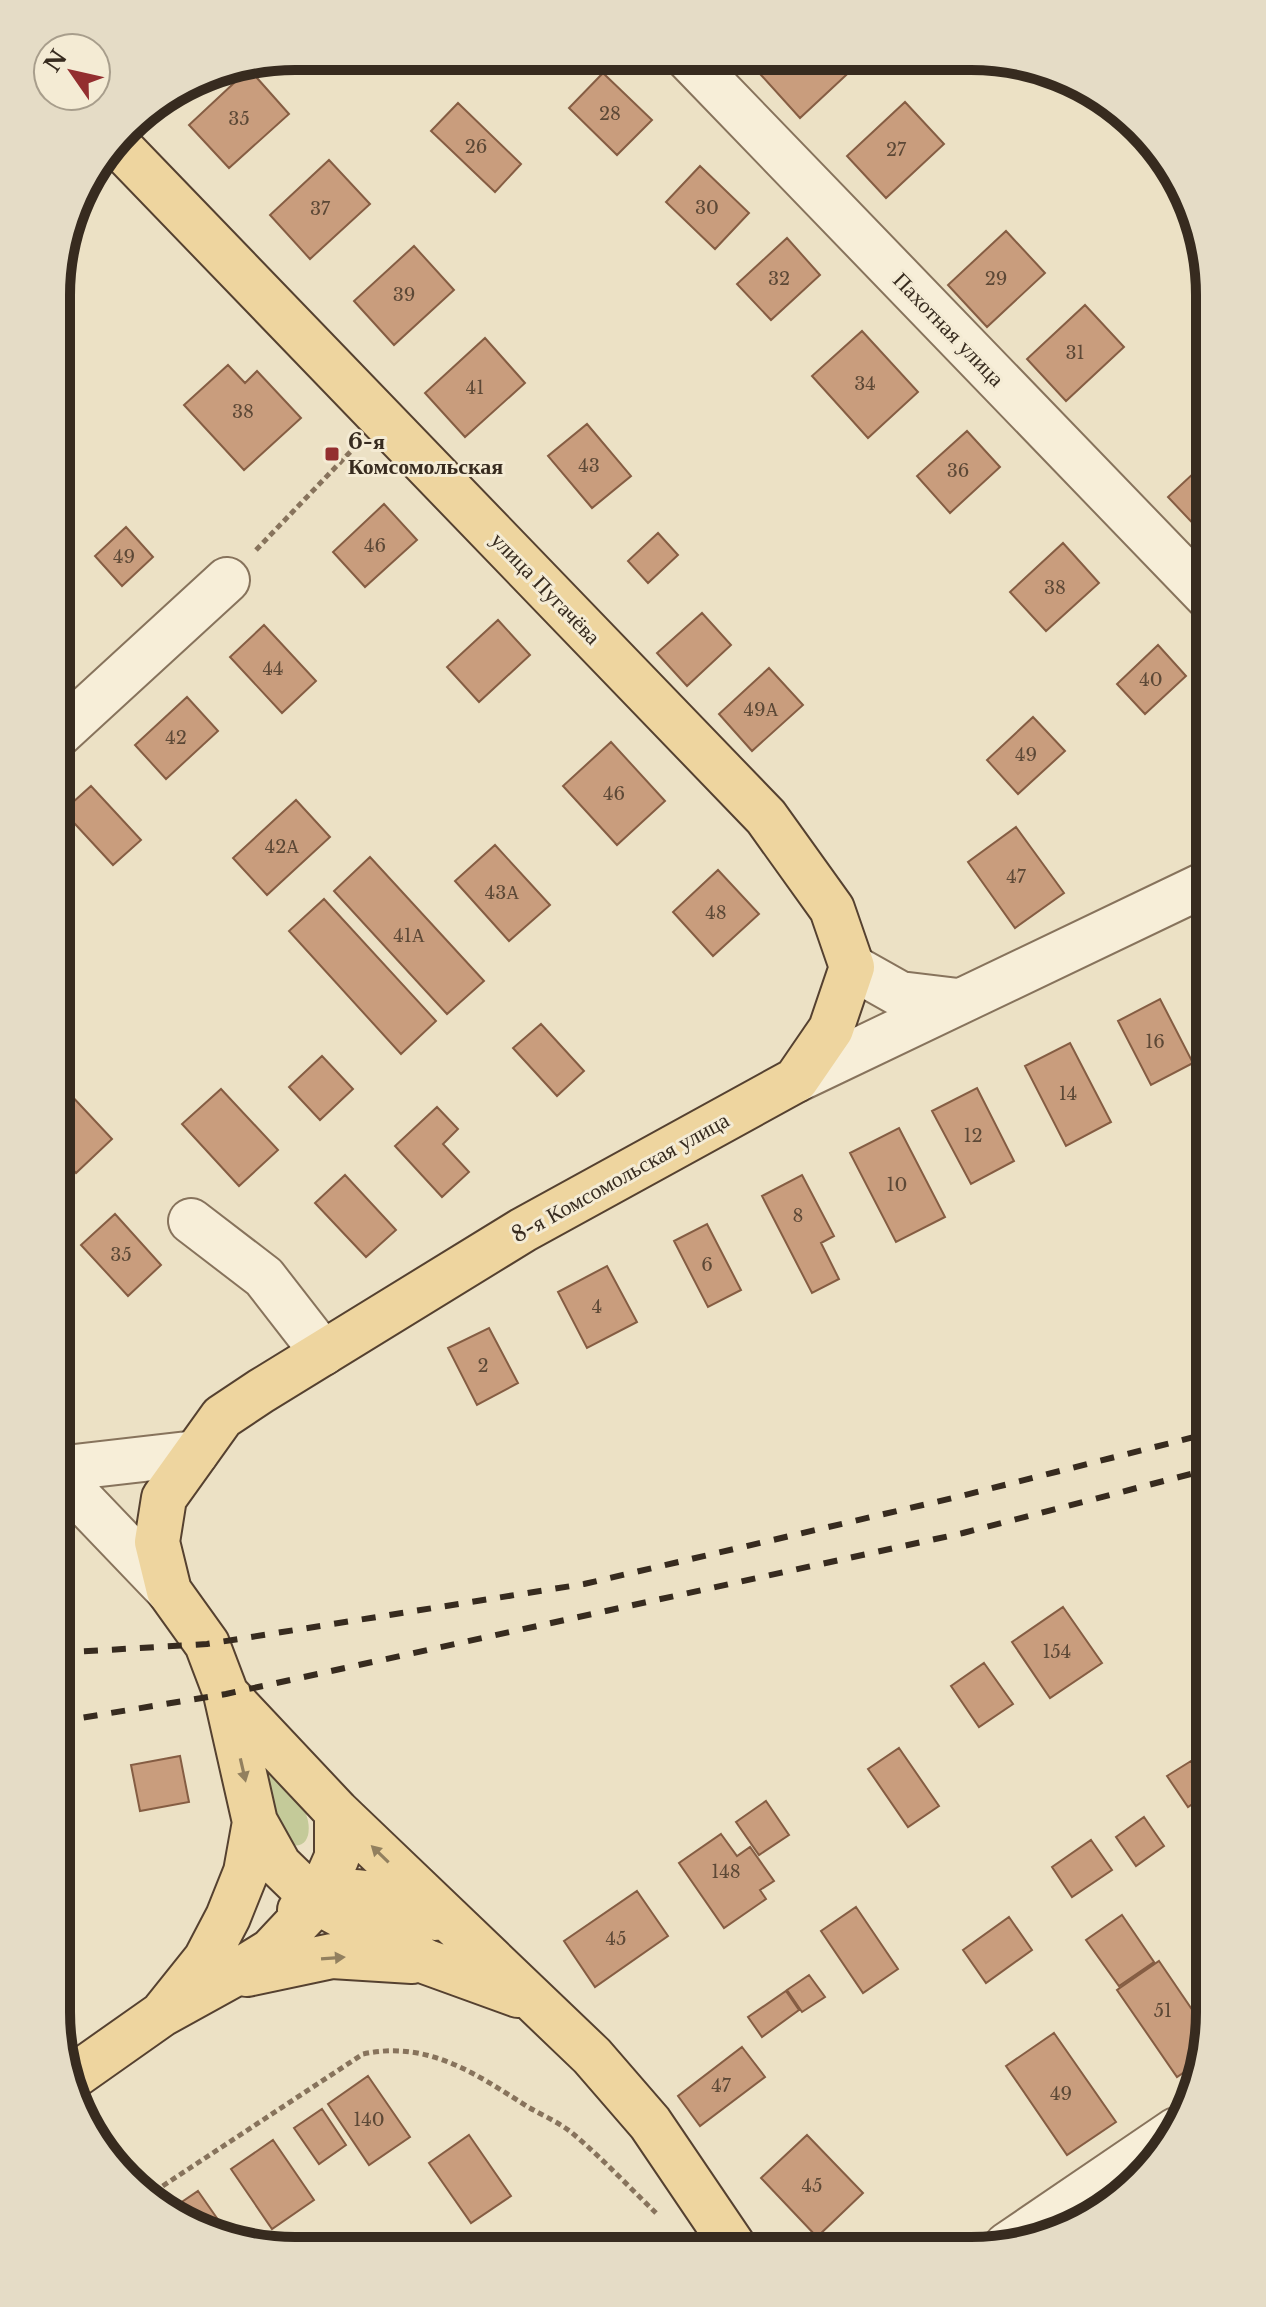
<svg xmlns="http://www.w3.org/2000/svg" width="1266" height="2307" font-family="'Libre Baskerville',serif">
	<rect width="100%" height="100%" fill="#ece1c5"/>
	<path fill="#c4ca99" d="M248,1739L306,1814C313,1833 307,1854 283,1842Z"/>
	<path fill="#c99d7d" stroke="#855d43" stroke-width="2" d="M778,59H853L858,64L800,118L761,75Z
		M249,69L289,114L229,168L189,125Z
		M603,73L652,120L617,155L569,108Z
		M905,102L944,144L886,198L847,156Z
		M458,103L521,164L495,192L431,131Z
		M329,160L370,204L310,259L270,215Z
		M700,166L749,213L715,249L666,202Z
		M1006,231L1045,273L987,327L948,285Z
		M787,238L820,275L771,320L737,284Z
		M414,246L454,290L394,345L354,301Z
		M1085,305L1124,347L1066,401L1027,359Z
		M862,331L918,392L868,438L812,376Z
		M485,338L525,383L465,437L425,393Z
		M228,365L245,383L257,371L301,418L244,470L184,405Z
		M587,424L631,476L592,508L548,456Z
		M967,431L1000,467L950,513L917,476Z
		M1210,458V525L1202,533L1168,497Z
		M384,504L417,540L365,587L333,552Z
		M126,527L153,557L122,586L95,556Z
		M658,533L678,555L648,583L628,561Z
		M1063,543L1099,583L1046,631L1010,592Z
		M702,613L731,645L687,686L657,653Z
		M498,620L530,655L479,702L447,667Z
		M264,625L316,681L282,713L230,657Z
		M1158,645L1186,676L1145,714L1117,684Z
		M769,668L803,705L752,751L719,714Z
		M187,697L218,731L166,779L135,745Z
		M1033,717L1065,751L1018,794L987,760Z
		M611,742L665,801L617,845L563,786Z
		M91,786L141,840L113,865L63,811Z
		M296,800L330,837L267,895L233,858Z
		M1016,827L1064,893L1015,928L968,862Z
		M495,845L550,905L509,941L455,881Z
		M370,857L484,981L447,1014L334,891Z
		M718,870L759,914L713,956L673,912Z
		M324,899L436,1021L401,1054L289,931Z
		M1160,999L1193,1063L1151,1085L1118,1021Z
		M541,1024L584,1071L557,1096L513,1048Z
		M1070,1043L1111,1122L1066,1146L1025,1066Z
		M322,1056L353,1089L320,1120L289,1087Z
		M977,1088L1014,1161L971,1184L932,1111Z
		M221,1089L278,1150L239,1186L182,1124Z
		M68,1092L112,1139L76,1173L57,1153V1102Z
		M437,1107L458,1129L443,1144L469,1172L442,1197L395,1146Z
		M899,1128L945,1217L896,1242L850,1153Z
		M345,1175L396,1230L366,1257L315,1203Z
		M802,1175L834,1236L821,1243L839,1279L812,1293L762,1196Z
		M115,1214L161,1265L128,1296L81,1245Z
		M707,1224L741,1290L708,1307L674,1241Z
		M607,1266L637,1322L587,1348L558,1292Z
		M489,1328L518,1383L477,1405L448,1348Z
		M1063,1607L1102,1663L1050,1698L1012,1642Z
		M984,1663L1013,1704L979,1727L951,1686Z
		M899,1748L939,1806L908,1827L868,1769Z
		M180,1756L189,1802L140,1811L131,1765Z
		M1191,1761L1210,1788V1792L1188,1807L1167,1776Z
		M766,1801L789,1835L759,1855L736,1822Z
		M1144,1817L1164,1846L1136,1866L1116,1837Z
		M721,1834L737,1856L750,1847L774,1881L760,1890L766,1899L724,1928L679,1863Z
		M1091,1840L1112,1870L1072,1897L1052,1867Z
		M637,1891L668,1936L595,1987L564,1941Z
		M856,1907L898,1969L863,1993L821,1931Z
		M1122,1915L1154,1962L1119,1986L1086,1940Z
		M1009,1917L1032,1950L986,1983L963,1950Z
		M1209,1960V1989L1196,1969Z
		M1159,1961L1208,2033L1202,2060L1177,2077L1117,1990Z
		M809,1975L825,1997L802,2012L787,1990Z
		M786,1991L799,2010L762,2037L748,2017Z
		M1054,2033L1116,2122L1067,2155L1006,2066Z
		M742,2047L765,2077L700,2126L678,2096Z
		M368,2076L410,2137L369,2165L328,2104Z
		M322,2109L346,2145L319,2164L294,2128Z
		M469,2135L511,2196L471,2223L429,2163Z
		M807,2135L863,2193L817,2237L761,2178Z
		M273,2140L314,2200L272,2229L231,2169Z
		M198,2191L228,2234L170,2210Z"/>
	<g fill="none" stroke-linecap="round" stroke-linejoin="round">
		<defs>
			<path id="minor" d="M688,58L1210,599
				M57,736L227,580
				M852,967L900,994L958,1001
				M796,1080L1210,882
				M191,1221L264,1277L323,1353
				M57,1469L196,1453
				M57,1474L169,1591
				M1007,2245L1176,2130"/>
			<path id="major" d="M116,143L766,817L832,909L852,967L831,1029L796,1080L523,1230L261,1391L222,1417L164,1498L157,1542L169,1591L207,1644L226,1694L255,1822L246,1872L228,1917L206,1959L162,2014
				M226,1694L337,1812L592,2056L650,2123L736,2250
				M255,1822L279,1865L317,1902L427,1962L518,1995
				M300,1910C311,1905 323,1898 335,1894C365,1885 408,1906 435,1918
				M247,1974L332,1956L412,1961
				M67,2081L162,2014L229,1977L271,1951L317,1902L337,1857V1812"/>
		</defs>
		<use href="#minor" stroke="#87735c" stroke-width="48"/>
		<use href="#major" stroke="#554130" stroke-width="48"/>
		<path stroke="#87735c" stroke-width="5" stroke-dasharray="6 4" stroke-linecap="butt" d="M256,550L354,448
			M56,1926C61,1955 78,1965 68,1996
			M146,2197L363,2054C428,2040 476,2074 528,2107C542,2115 558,2122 571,2132C601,2157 628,2186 656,2213"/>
		<use href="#minor" stroke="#f7eed8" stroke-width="44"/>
		<use href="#major" stroke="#eed59f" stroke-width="44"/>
		<path stroke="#372b1f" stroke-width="6" stroke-dasharray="14 14" stroke-linecap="butt" d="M56,1653L207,1644L584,1584L957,1497L1210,1433
			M56,1722L226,1694L963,1533L1210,1469"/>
	</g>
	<defs><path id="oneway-solid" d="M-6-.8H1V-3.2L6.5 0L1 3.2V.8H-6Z" transform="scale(2)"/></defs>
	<g fill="#92805f">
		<use href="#oneway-solid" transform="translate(243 1770) rotate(77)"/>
		<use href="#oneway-solid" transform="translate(380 1854) rotate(-136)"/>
		<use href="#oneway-solid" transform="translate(333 1958) rotate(-4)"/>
	</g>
	<rect fill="#932e2f" stroke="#f4ebd4" stroke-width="3" x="324" y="446" width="16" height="16" rx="4"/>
	<g text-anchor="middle" stroke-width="6" stroke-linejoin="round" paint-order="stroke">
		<g font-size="18" fill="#5c4836">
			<text x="610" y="120">28</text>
			<text x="239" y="125">35</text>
			<text x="476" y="153">26</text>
			<text x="896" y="156">27</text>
			<text x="707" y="214">30</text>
			<text x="320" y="215">37</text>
			<text x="779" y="285">32</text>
			<text x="996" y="285">29</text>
			<text x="404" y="301">39</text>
			<text x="1075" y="359">31</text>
			<text x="865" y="390">34</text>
			<text x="475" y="394">41</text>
			<text x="243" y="418">38</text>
			<text x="589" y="472">43</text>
			<text x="958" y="477">36</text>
			<text x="375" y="552">46</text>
			<text x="124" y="563">49</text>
			<text x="1055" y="594">38</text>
			<text x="273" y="675">44</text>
			<text x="1151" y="686">40</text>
			<text x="761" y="716">49А</text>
			<text x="176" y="744">42</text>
			<text x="1026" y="761">49</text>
			<text x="614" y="800">46</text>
			<text x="282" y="853">42А</text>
			<text x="1016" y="883">47</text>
			<text x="502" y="899">43А</text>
			<text x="716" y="919">48</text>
			<text x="409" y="942">41А</text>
			<text x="1155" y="1048">16</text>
			<text x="1068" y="1100">14</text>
			<text x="973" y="1142">12</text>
			<text x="897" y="1191">10</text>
			<text x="798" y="1222">8</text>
			<text x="121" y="1261">35</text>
			<text x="707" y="1271">6</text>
			<text x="597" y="1313">4</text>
			<text x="483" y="1372">2</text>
			<text x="1057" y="1658">154</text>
			<text x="726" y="1878">148</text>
			<text x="616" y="1945">45</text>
			<text x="1163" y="2017">51</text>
			<text x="721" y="2092">47</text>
			<text x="1061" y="2100">49</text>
			<text x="369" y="2126">140</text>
			<text x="812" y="2192">45</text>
		</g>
		<g font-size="22" fill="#372b1f" stroke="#f4ebd4">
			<text transform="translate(949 329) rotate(46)" y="8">Пахотная улица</text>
			<text transform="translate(546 588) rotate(46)" y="8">улица Пугачёва</text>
			<text transform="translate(620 1177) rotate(-29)" y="8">8-я Комсомольская улица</text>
		</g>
		<g font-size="22" font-weight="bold" fill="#372b1f" stroke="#f4ebd4" text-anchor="start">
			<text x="348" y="449">6-я<tspan x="348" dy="25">Комсомольская</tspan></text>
		</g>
	</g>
	<path d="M0 0H1266V2307H0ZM295 70H971A225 225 0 0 1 1196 295V2012A225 225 0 0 1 971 2237H295A225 225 0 0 1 70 2012V295A225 225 0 0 1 295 70Z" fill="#e5dcc6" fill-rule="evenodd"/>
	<path fill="none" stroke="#372b1f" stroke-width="10" d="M295 70H971A225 225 0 0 1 1196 295V2012A225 225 0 0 1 971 2237H295A225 225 0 0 1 70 2012V295A225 225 0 0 1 295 70Z"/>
	<g transform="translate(72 72) rotate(304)"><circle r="38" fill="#f4ebd4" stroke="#a89e8c" stroke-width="2"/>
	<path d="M0-6L14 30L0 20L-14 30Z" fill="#932e2f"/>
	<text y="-12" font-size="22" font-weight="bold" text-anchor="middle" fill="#372b1f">N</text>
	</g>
</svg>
